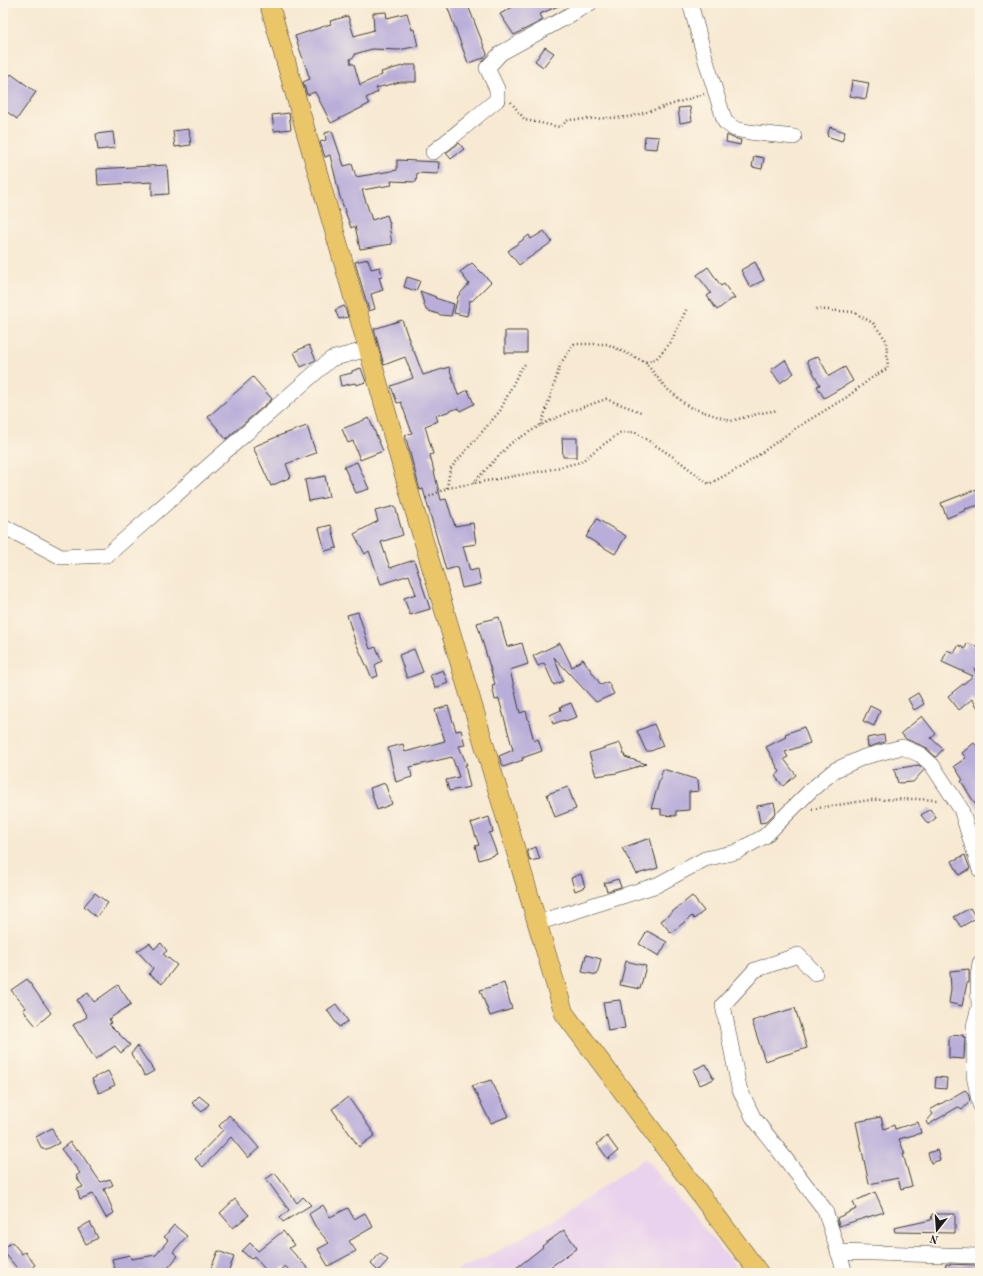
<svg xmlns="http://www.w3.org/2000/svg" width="983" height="1276" font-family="'Old Standard TT',serif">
	<rect width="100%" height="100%" fill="#fcf5e5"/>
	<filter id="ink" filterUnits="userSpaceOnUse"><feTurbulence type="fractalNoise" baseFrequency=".025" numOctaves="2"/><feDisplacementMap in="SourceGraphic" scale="8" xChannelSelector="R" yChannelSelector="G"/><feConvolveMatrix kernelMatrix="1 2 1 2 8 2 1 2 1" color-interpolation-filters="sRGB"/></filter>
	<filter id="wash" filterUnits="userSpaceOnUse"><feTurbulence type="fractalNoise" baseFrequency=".012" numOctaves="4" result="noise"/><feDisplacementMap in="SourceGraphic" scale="16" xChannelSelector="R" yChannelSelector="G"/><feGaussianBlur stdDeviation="0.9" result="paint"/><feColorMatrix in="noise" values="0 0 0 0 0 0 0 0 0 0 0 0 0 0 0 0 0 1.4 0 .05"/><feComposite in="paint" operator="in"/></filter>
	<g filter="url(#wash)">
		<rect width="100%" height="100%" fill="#f7e9d2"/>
		<path fill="#e9d2ed" d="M645,1158L741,1273H452L489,1256L568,1211Z"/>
		<g id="blocks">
			<path fill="#b9add9" d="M446,3H467L487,54L484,58L468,63Z
				M520,3H565L540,14L543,20L514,35L500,14Z
				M386,12L387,18L407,13L412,30L414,29L418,46L399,50L372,49L355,54V56L350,59L351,64H354L360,85L382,75L381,72L406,65H416V82H400L376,88L378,92L366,98L369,104L331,123L315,92L307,95L303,82L310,79L295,36L331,24L330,21L348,16L354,36L374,30L373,13Z
				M545,47L554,53L543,67L535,61Z
				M11,74L36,92L17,119L3,109V85Z
				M852,80L869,83L866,99L850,96Z
				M690,107L692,121L680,123L678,108Z
				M289,113L291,129L274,131L272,115Z
				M830,127L845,132L842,141L827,136Z
				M189,129L191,145L175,147L173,131Z
				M332,131L344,166L352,164L356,177L397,170V160L439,162L438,174L417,173L416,182L391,181L392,185L362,190L372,220L387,215L390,224L389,225L392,244L360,249L355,226L351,228L340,197L330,155L325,157L320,142L326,140L325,133Z
				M113,132L115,148L98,150L96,134Z
				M727,135L733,138L741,140L740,145L726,142Z
				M645,136L659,137L657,149L644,148Z
				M459,143L464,149L451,159L446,153Z
				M754,156L764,158L762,169L752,167Z
				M167,165L169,194L152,195V182L98,185L97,169Z
				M544,231L552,242L519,265L508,251L529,235L531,239Z
				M368,259L371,269L380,267L382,276L379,277L383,290L371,294L375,309L369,311L355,262Z
				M755,262L764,280L750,287L741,270Z
				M472,263L491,282L472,301L470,300L467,316L454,313L458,296L469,284L460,272Z
				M708,267L721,286L724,284L735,299H732L717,310L707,296L711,293L697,275Z
				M407,277L420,281L416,291L404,287Z
				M420,291L436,297L435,298L454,304L451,316L441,315L426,310Z
				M344,306L348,317L339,319L335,310Z
				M402,320L413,351H414L423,375L449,367L458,395L468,390L474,404L460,411L458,408L436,416L438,421L425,426L433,454L430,455L441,500L446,499L455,526L473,523L476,544L463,546L470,571L478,569L481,584L462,588L457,567L446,570L423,489L420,490L405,435L412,433L401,402L397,403L391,386L413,378L405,357L384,365L374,329Z
				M505,331H527V353H505Z
				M309,345L316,360L301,367L294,352Z
				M818,356L829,376L845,367L853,381L824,398L817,386L820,385L807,361Z
				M785,360L794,373L780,383L771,370Z
				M361,368L366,382L356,385L355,383L341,386L339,376L352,373V371Z
				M253,377L272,399L226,439L208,417Z
				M369,418L383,451L360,460L353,441L348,443L342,429Z
				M307,426L316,453L286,464L291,477L271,486L253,447L281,435Z
				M562,438H577V457H563Z
				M357,462L369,489L356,493L344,467Z
				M325,476L329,497L309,501L305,480Z
				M980,488V505L965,509L966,510L947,518L941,503Z
				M395,506L403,535L381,542L390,568L414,560L430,609L410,615L404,598L416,594L409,575L381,584L369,551L365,554L354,534L378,521L375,511Z
				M597,519L626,536L615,554L586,537Z
				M331,525L337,548L325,551L319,528Z
				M358,612L370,649L376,647L382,661L375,665L378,676L372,678L355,641L347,615Z
				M499,617L507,647L522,643L528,664L510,670L520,713L526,711L534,741L538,739L542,751L522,758L523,760L503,767L499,756L513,750L499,699L495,700L492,685L495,684L477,623Z
				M560,643L572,667L583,659L601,685L608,682L614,694L596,702L554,657L563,681L554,685L544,663L538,666L533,656Z
				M967,643L980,648V668L974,669L980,681V711L972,699L959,710L948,696L973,676L942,662L947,650L954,653L959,645L965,649Z
				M414,649L423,672L407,678L399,655Z
				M443,670L448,683L435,688L430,675Z
				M918,693L924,704L914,710L908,699Z
				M571,703L577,717L565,721L564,720L553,724L550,715L561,710L560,707Z
				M448,706L456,731L461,730L465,745L459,746L467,765H465L470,787L449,791L446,780L459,777L452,757L410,767L412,777L396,782L388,748L403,744L405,752L445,741L435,710Z
				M870,706L880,711L874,726L863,721Z
				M922,716L936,734L931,738L943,749L936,757L925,747L906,739L901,733Z
				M654,724L663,746L651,751H646L637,731Z
				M804,727L810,743L785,752L788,757L784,759L796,775L783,786L775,776L780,772L766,747L786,737L785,734Z
				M884,735L885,742L868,747L867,738Z
				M620,743L625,757L646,764L617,773L596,776L589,753Z
				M974,743L980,750V812L961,781L963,780L954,766L966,758L962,753Z
				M919,765L924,770L913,782L898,783L894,769Z
				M663,769L698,780L699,791L689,792V810L676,811V816L661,815V809L651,808Z
				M385,783L392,804L377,810L370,788Z
				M568,787L576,809L555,817L547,794Z
				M774,803L776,812L766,822L760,823L757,806Z
				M930,809L936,818L928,824L921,815Z
				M489,817L493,832L489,833L497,854L479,860L475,846L479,845L471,823Z
				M650,838L658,868L637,874L622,848Z
				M536,847L540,859L530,861L527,850Z
				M965,855L970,869L959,875L952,861Z
				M581,874L585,887L575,891L571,878Z
				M618,879L621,887L607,891L604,883Z
				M95,893L108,903L96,917L84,906Z
				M692,896L704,911L694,919L692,916L671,933L661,921Z
				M970,908L976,918L961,927L954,917Z
				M647,931L667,942L659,956L639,944Z
				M150,943L154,949L161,943L167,951L163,954L177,965L162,984L149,974L153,968L137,951Z
				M586,955L601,959L597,975L582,972Z
				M626,961L646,966L640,989L620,985Z
				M969,969V983H967L962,1006L949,1003L951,989L950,971Z
				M27,979L51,1013L36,1026L23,1010L26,1008L11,990Z
				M504,983L512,1009L490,1016L480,990Z
				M118,985L131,1004L109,1019L111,1023L109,1024L130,1045L121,1053L115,1046L95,1059L81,1036H80L73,1025L87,1017L77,1000L88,993L94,1002Z
				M620,1000L625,1028L608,1031L603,1002Z
				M336,1004L348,1021L339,1027L327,1010Z
				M795,1008L807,1048L765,1061L752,1021Z
				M963,1035V1037H965L964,1059L949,1058V1036Z
				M137,1046L154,1071L145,1076L131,1054Z
				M706,1064L714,1079L700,1085L693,1070Z
				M108,1071L115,1085L99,1093L92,1079Z
				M936,1077L947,1078L946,1089L935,1088Z
				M491,1080L509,1116L491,1123L472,1086Z
				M965,1090L968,1093L970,1101L962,1110L958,1107L928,1125L926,1122L933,1114L930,1110Z
				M199,1096L209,1104L202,1112L192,1103Z
				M348,1097L375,1135L359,1147L332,1109Z
				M229,1115L246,1133L259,1148L248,1158L231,1137L203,1167L195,1159L223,1130L219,1126Z
				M881,1117L884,1129L894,1125L895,1129L918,1122L921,1133L899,1139L905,1154H903L912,1186L901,1189L898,1178L869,1184L856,1122Z
				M52,1128L59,1143L47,1149H42L36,1137Z
				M607,1136L618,1151L608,1159L597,1144Z
				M70,1142L76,1150L78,1149L99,1180L101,1182L110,1179L113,1185L104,1189L114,1213L106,1218L93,1194L80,1199L77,1189L83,1187L76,1176L80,1173L61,1149Z
				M937,1150L940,1160L931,1163L928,1153Z
				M275,1173L297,1203L303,1197L311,1205L283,1222L280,1218L289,1210L266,1179Z
				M875,1192L884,1212L839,1226L837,1218L856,1209L853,1202Z
				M235,1199L249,1215L233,1228L220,1213Z
				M323,1205L330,1217L348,1208L354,1219L365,1213L373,1227L349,1241L356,1251L328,1266L318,1249L329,1243L315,1226L309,1214Z
				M932,1214H955V1233L895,1232L894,1228L931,1220Z
				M90,1222L98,1238L86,1244L78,1229Z
				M174,1225L187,1236L173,1252L178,1256L168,1268L173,1273H143V1270L132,1273H116L112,1259L130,1255L131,1259L156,1255L168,1240L164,1237Z
				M564,1230L577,1248L542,1273H510L543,1247L542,1246Z
				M283,1231L294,1245L289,1248L312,1273H292L285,1266L277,1273H268L254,1256L251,1259L242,1251L250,1243L258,1251Z
				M12,1242L22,1254L25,1252L35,1265L25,1273H21L3,1251V1249Z
				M218,1251L234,1257L228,1273H209Z
				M380,1253L388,1260L378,1271L371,1264Z
				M946,1264L974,1265L980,1267V1273H955L945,1270Z"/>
		</g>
	</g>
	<g filter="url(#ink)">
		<use href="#blocks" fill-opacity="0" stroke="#3d3b37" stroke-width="1"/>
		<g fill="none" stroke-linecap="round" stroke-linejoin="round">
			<defs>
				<path id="minor" d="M690,3L706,61L725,122L735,129L749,132L794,137
					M433,152C455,136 475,117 497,100V89L487,68L501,53L561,20L590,3
					M3,526L61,557L107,555L331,359L368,349
					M537,923L657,885L705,859L736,852L765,836L811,790L835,770L864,757L902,747L921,755L932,765L961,809L980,870
					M980,963L978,977L979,1007L974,1026V1076L980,1105
					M815,973L798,955L755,970L723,1005L739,1088L753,1117L825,1210L845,1273
					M838,1252L980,1256"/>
				<path id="major" d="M269,3L413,505L564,1013L759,1273"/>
			</defs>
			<use href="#minor" stroke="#3d3b37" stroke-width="16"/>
			<use href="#major" stroke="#3d3b37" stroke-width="20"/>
			<path stroke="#3d3b37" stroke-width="2.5" stroke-dasharray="1 3" stroke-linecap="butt" d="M511,102L525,120L560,127L568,120L629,117L664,107L704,94
				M645,362L666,388L689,407L731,421L761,413L778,410
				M541,425L561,363L574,344H607L645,362L656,359L671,342L687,308
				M473,483L511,443L541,425L569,412L606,399L641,412
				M447,488L450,469L500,411L520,370L526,363
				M426,498L447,488L548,470L581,462L597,449L620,433L635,432L675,458L709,484L743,466L796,428L847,397L870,379L888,368L886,340L873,323L853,312L816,309
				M812,809L870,800L916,799L938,800"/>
			<use href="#minor" stroke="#fff" stroke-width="15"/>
			<use href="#major" stroke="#ebc669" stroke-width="19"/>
		</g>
	</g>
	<rect width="983" height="1276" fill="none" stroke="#fcf5e5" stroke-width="16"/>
	<g transform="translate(937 1230) rotate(197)" stroke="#fcf5e5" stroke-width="3" paint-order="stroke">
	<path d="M0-3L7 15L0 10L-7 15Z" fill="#1c1c1c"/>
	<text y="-6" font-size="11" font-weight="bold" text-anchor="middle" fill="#1c1c1c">N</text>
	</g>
</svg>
